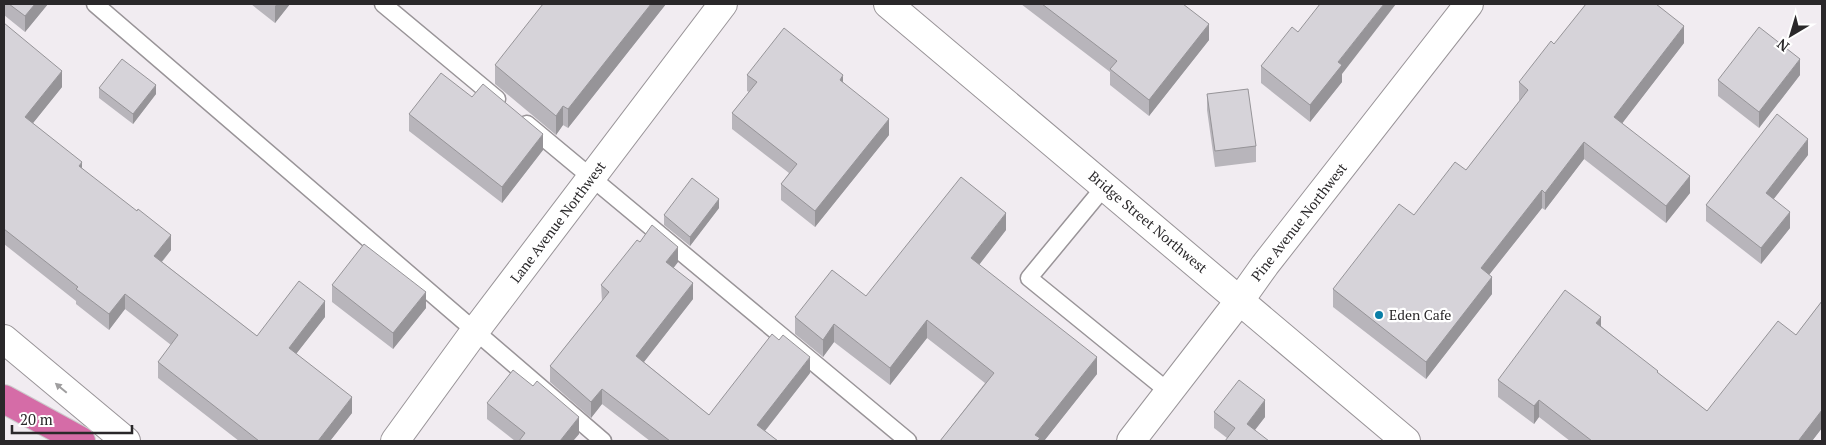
<svg xmlns="http://www.w3.org/2000/svg" width="1826" height="445" font-family="'PT Serif',serif">
	<rect width="100%" height="100%" fill="#f1ecf1"/>
	<g fill="none" stroke-linecap="round" stroke-linejoin="round">
		<defs>
			<path id="lane" d="M95,4L603,441
				M383,4L497,99
				M527,124L908,441
				M1105,186L1029,278L1169,392"/>
			<path id="street" d="M1131,441L1240,300L1265,265L1469,4"/>
			<path id="secondary" d="M888,4L1406,441
				M4,339L126,441
				M395,441L475,331L723,4"/>
			<path id="highway" d="M4,399L81,441"/>
		</defs>
		<use href="#lane" stroke="#999498" stroke-width="19"/>
		<use href="#street" stroke="#999498" stroke-width="30"/>
		<use href="#secondary" stroke="#999498" stroke-width="30"/>
		<use href="#highway" stroke="#cccbcc" stroke-width="30"/>
		<use href="#lane" stroke="#fff" stroke-width="16"/>
		<use href="#street" stroke="#fff" stroke-width="28"/>
		<use href="#secondary" stroke="#fff" stroke-width="28"/>
		<use href="#highway" stroke="#d56ca7" stroke-width="28"/>
	</g>
	<path fill="#b8b5bb" d="M4,4H48L25,32L4,15Z
		M251,4H290L275,23Z
		M666,4L568,128L563,125L556,135L495,84V65Z
		M1021,4H1183L1209,40L1149,116L1110,85V72Z
		M4,23L62,87L33,123L171,250L162,262L257,336L325,317L296,354L352,413L330,441H239L158,378V362L171,345L125,309L109,330L76,304V301L4,244Z
		M1684,43L1622,123L1690,193L1666,223L1584,159L1545,210L1542,208L1489,275L1492,294L1426,379L1333,307V289L1414,215L1466,170L1520,101L1519,100V82Z
		M1261,66L1342,74V82L1310,122L1261,83Z
		M747,75L843,82L889,135L815,227L781,200V184L789,173L732,129V113L749,92L747,91Z
		M1800,75L1759,128L1718,96V80Z
		M99,88L156,94L133,124L99,98Z
		M1207,94L1256,146V162L1215,167L1207,110Z
		M472,97L543,150L502,203L409,131V114Z
		M1808,155L1773,199L1790,228L1761,264L1706,221V205Z
		M719,208L690,246L664,225V215Z
		M1006,230L979,265L1097,374L1044,441H940L985,383L927,338L890,385L834,342L823,357L795,334V317L866,296Z
		M678,262L673,268L693,299L644,362L709,415L810,373L765,431L778,441H650L602,404L591,418L550,382V366L602,301L601,285Z
		M332,285L426,308L393,349L332,302Z
		M1822,301V428L1812,441H1570L1539,417L1534,424L1498,397V380L1601,326L1658,373L1707,411L1796,335Z
		M487,403L579,434L573,441H515L487,419Z
		M1214,412L1265,417L1255,430L1227,438L1214,428Z"/>
	<path fill="#969498" d="M35,4H48L25,32V16Z
		M277,4H290L275,23V6Z
		M651,4H666L568,128V109Z
		M1384,4H1396L1342,74V82L1310,122V105L1338,62Z
		M1209,24V40L1149,116V100Z
		M1684,26V43L1614,134V117Z
		M1800,59V75L1759,128V112Z
		M62,71V87L25,133V117Z
		M843,75V91L840,80Z
		M156,85V94L133,124V114Z
		M563,106V125L556,135V116Z
		M889,119V135L815,227V211Z
		M543,134V150L502,203V187Z
		M1808,139V155L1766,209V193Z
		M1584,142V159L1545,210V193Z
		M82,162V177L79,166Z
		M1690,176V193L1666,223V206Z
		M1542,190V208L1481,285V268Z
		M719,199V208L690,246V237Z
		M1790,212V228L1761,264V248Z
		M1006,213V230L971,275V258Z
		M171,235V250L154,271V256Z
		M678,247V262L666,278V262Z
		M1492,277V294L1426,379V362Z
		M693,283V299L636,372V356Z
		M426,292V308L393,349V333Z
		M125,294V309L109,330V314Z
		M325,301V317L289,363V348Z
		M1601,317V334L1596,323Z
		M927,320V338L890,385V368Z
		M834,324V342L823,357V340Z
		M810,357V373L757,441V425Z
		M1097,357V374L1044,441H1035V435Z
		M602,389V404L591,418V402Z
		M352,397V413L330,441H318Z
		M1265,400V417L1247,440V424Z
		M1539,400V417L1534,424V406Z
		M1822,410V428L1812,441H1799V440Z
		M579,417V434L573,441H560Z"/>
	<path fill="#d6d3d9" stroke="#969498" d="M9,4H35L25,16Z
		M543,4H651L568,109L563,106L556,116L495,65Z
		M1042,4H1183L1209,24L1149,100L1110,69L1117,61Z
		M1320,4H1384L1338,62L1342,65L1310,105L1261,66L1292,27L1298,32Z
		M1586,4H1656L1684,26L1614,117L1690,176L1666,206L1584,142L1545,193L1542,190L1481,268L1492,277L1426,362L1333,289L1399,204L1414,215L1455,162L1466,170L1528,90L1519,82L1551,41L1554,44Z
		M4,23L62,71L25,117L82,162L79,166L137,211L138,209L171,235L154,256L257,336L299,281L325,301L289,348L352,397L318,441H259L158,362L178,335L125,294L109,314L76,289L78,287L4,229Z
		M1759,27L1800,59L1759,112L1718,80Z
		M784,28L843,75L840,80L889,119L815,211L781,184L797,164L732,113L757,82L747,75Z
		M122,59L156,85L133,114L99,88Z
		M441,73L472,97L483,84L543,134L502,187L409,114Z
		M1248,89L1256,146L1215,151L1207,94Z
		M1777,114L1808,139L1766,193L1790,212L1761,248L1706,205Z
		M961,177L1006,213L971,258L1097,357L1035,435L1040,438L1037,441H940L994,373L927,320L890,368L834,324L823,340L795,317L832,270L866,296Z
		M692,178L719,199L690,237L664,215Z
		M652,225L678,247L666,262L693,283L636,356L709,415L772,334L779,340L783,335L810,357L757,425L778,441H670L602,389L591,402L550,366L609,292L601,285L637,240L640,242Z
		M364,244L426,292L393,333L332,285Z
		M1565,290L1601,317L1596,323L1658,371L1657,372L1707,411L1778,321L1796,335L1822,301V410L1799,440L1801,441H1592L1539,400L1534,406L1498,380Z
		M513,370L533,386L537,381L579,417L560,441H519L525,433L487,403Z
		M1239,380L1265,400L1247,424L1269,441H1225L1235,428L1214,412Z"/>
	<defs><path id="oneway-solid" d="M-6-.8H1V-3.2L6.5 0L1 3.2V.8H-6Z" transform="scale(1.25)"/></defs>
	<use fill="#9f9e9f" href="#oneway-solid" transform="translate(61 388) rotate(-140)"/>
	<circle fill="#097ea6" stroke="#fff" stroke-width="2" cx="1379" cy="315" r="5"/>
	<g text-anchor="middle" stroke-width="4.5" stroke-linejoin="round" paint-order="stroke">
		<g font-size="14" fill="#2a282a" stroke="#fff">
			<text transform="translate(558 222) rotate(-53)" y="5">Lane Avenue Northwest</text>
			<text transform="translate(1148 222) rotate(40)" y="5">Bridge Street Northwest</text>
			<text transform="translate(1299 222) rotate(-52)" y="5">Pine Avenue Northwest</text>
		</g>
		<g font-size="14" fill="#2a282a" stroke="#fff" text-anchor="start">
			<text x="1389" y="320">Eden Cafe</text>
		</g>
	</g>
	<rect width="1826" height="445" fill="none" stroke="#2a282a" stroke-width="10"/>
	<g transform="translate(1791 35) rotate(218)" stroke="#ffffff" stroke-width="4" paint-order="stroke">
	<path d="M0-4L9 19L0 12L-9 19Z" fill="#2a282a"/>
	<text y="-8" font-size="14" font-weight="bold" text-anchor="middle" fill="#2a282a">N</text>
	</g>
	<path d="M12 425v8h120v-8" fill="none" stroke="#2a282a" stroke-width="2.5"/>
	<text x="20" y="425" font-size="15" fill="#2a282a" stroke="#ffffff" stroke-width="4" paint-order="stroke">20 m</text>
</svg>
